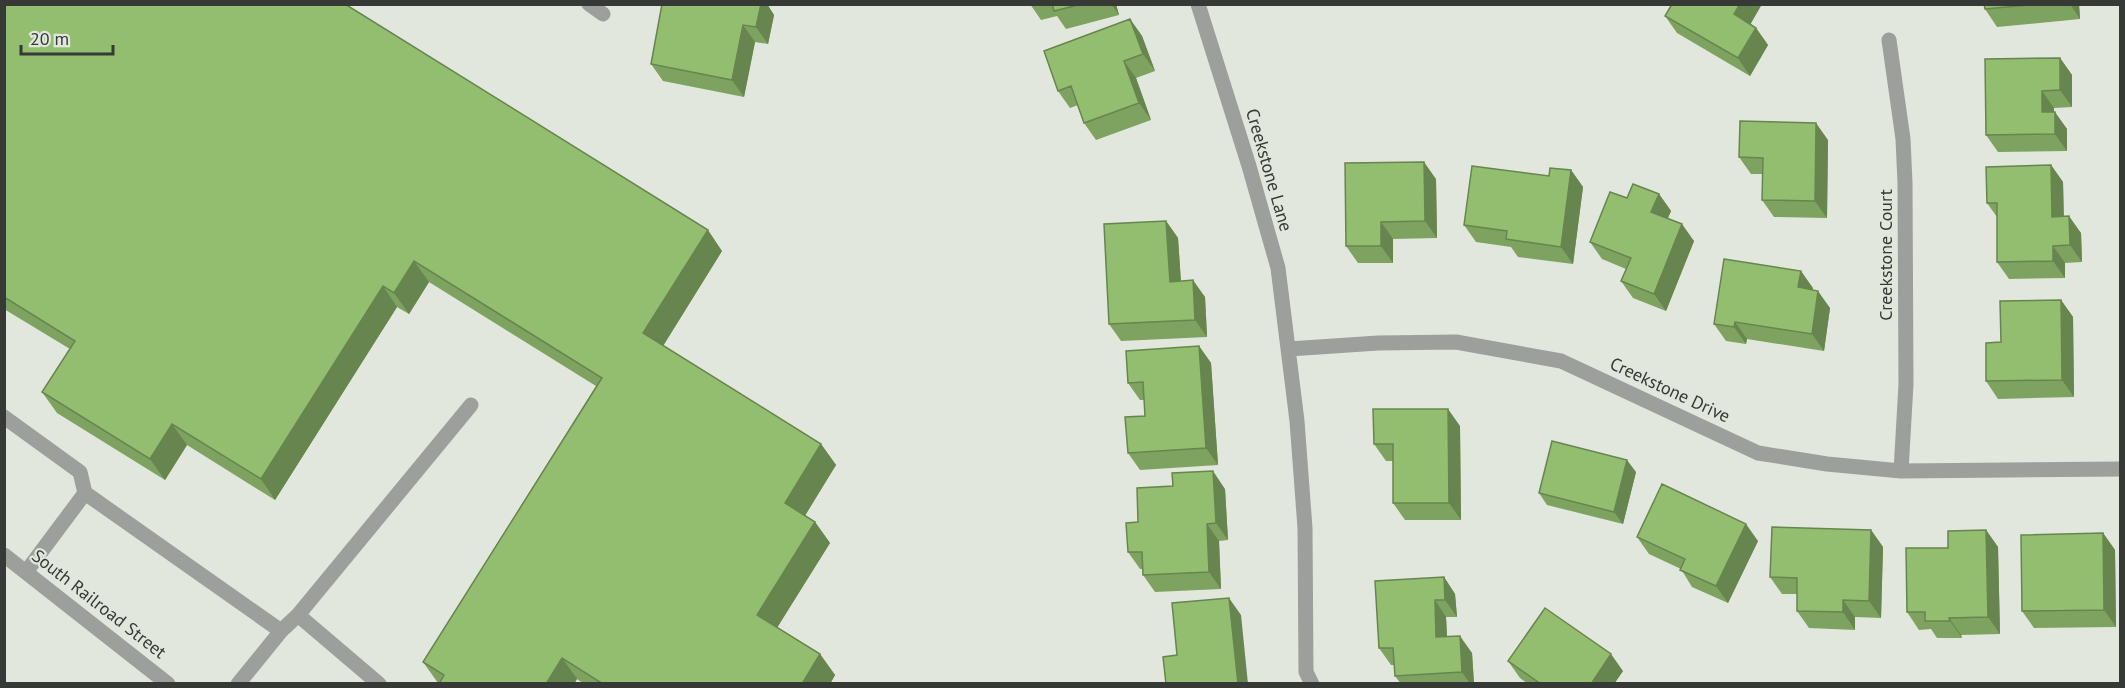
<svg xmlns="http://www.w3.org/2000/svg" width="2125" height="688" font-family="'PT Sans',sans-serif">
	<rect width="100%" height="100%" fill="#e1e7dd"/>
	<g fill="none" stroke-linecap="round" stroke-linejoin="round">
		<path stroke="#9c9f9b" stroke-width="15" d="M4,417L80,472L85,493L26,572
			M85,493L281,631L238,684
			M298,615L379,684
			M281,631L298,615L471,405"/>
		<path stroke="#9c9f9b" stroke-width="15" d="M589,4L603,14
			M1198,4L1249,166L1278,268L1297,421L1305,528L1306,672L1312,684
			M1889,40L1903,139L1905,183L1906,384L1901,471
			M1289,349L1378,343L1456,342L1561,361L1758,453L1827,464L1901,471L2120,469"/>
		<path stroke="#9c9f9b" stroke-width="15" d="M4,555L168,684"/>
	</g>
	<path fill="#7ea360" d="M4,4L722,251L663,346L821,444L836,465L805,515L815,522L830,543L777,627L820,654L835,675L830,684H584L577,679L574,684H439L438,683L423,662L596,386L429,282L409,314L397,307L275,500L187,445L165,480L57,413L42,392L70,349L4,309Z
		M662,4H767L774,15L768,44L755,42L744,97L663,81L651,64Z
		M1030,4H1116L1119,15L1066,29L1057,16L1041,20Z
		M1672,4H1762L1750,24L1756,28L1768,45L1750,76L1677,33L1665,16Z
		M1984,4H2079L2080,19L1997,27L1985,9Z
		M1130,19L1142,36L1155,71L1136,78L1151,120L1096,140L1084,123L1078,105L1070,108L1058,91Z
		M2060,58L2072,75V107L2054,108V112L2067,129V151L1998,152L1986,135Z
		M1828,140L1827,218L1774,217L1762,200L1763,174H1751L1739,157Z
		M2051,165L2063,182L2064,216L2081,233L2082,262L2065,263V278L2009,279L1997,262V217L1987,203Z
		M1571,170L1583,187L1573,264L1518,257L1511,247L1476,242L1464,225L1549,176Z
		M1436,179L1437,238L1393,239V263H1358L1346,246Z
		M1659,194L1671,211L1668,218L1694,241L1666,311L1633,298L1621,281L1626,269L1602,259L1590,242L1627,198Z
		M1166,221L1178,238L1181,281L1205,297L1207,337L1121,341L1109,324Z
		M1813,288V290L1830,308L1824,351L1747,339L1746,344L1726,341L1714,324Z
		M2061,300L2073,317L2074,397L1998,399L1986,381L2001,342Z
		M1199,346L1211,363L1218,465L1140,470L1128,453L1145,416L1144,400H1140L1128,383Z
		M1460,426L1461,520H1405L1393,503V461H1386L1374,444Z
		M1636,472L1623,524L1547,505L1539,493Z
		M1225,489L1228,540L1219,541L1221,589L1155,592L1143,575V569H1140L1128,552Z
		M1871,530L1883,547L1881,618L1855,617V630L1809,628L1797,611V594H1782L1770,577Z
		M1986,530L1998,547L2000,634L1961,635L1962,638H1937L1931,629L1919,630L1907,612L1948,548Z
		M2103,533L2115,550L2116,627L2034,628L2022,611Z
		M1637,537L1758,541L1728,603L1692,587L1681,569L1649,554Z
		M1444,577L1455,594L1457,617H1446L1447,636L1472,653L1474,684H1401L1395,676L1394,665H1391L1379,648Z
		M1508,661L1623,671L1614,684H1528L1520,678Z"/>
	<path fill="#67854e" d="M761,4H767L774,15L768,44L756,27Z
		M1111,4H1116L1119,15Z
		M1740,4H1762L1746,32L1734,14Z
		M2070,4H2079L2080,19Z
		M1130,19L1142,36L1155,71L1143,54Z
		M743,25L755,42L744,97L732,80Z
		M1756,28L1768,45L1750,76L1738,58Z
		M2060,58L2072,75V107L2060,90Z
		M1124,61L1136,78L1151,120L1139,103Z
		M2042,91L2054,108V129L2042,112Z
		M2055,112L2067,129V151L2055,134Z
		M1816,123L1828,140L1827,218L1815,201Z
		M1424,162L1436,179L1437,238L1425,221Z
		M2051,165L2063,182L2064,234L2052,217Z
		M1571,170L1583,187L1573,264L1561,247Z
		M1659,194L1671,211L1663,229L1651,212Z
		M2069,216L2081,233L2082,262L2070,245Z
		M1166,221L1178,238L1182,299L1170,282Z
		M1381,222L1393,239V263L1381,246Z
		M1682,224L1694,241L1666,311L1654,294Z
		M708,230L722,251L658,354L643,333Z
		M2053,246L2065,263V278L2053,261Z
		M414,261L429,282L409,314L394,293Z
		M1801,271L1813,288L1810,305L1798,287Z
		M1193,280L1205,297L1207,337L1195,320Z
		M383,286L397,307L275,500L261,479Z
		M1818,291L1830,308L1824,351L1812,334Z
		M2061,300L2073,317L2074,397L2062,380Z
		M1735,322L1747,339L1746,344L1734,327Z
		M1199,346L1211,363L1218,465L1206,448Z
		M1448,409L1460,426L1461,520L1449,503Z
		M172,424L187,445L165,480L150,459Z
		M821,444L836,465L800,524L785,503Z
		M1627,460L1636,472L1623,524L1614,512Z
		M1213,471L1225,489L1228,540L1216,523Z
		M815,522L830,543L772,636L757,615Z
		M1207,524L1219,541L1221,589L1209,572Z
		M1746,524L1758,541L1728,603L1716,586Z
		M1871,530L1883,547L1881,618L1869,601Z
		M1986,530L1998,547L2000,634L1988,617Z
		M2103,533L2115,550L2116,627L2104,610Z
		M1444,577L1455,594L1457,617L1445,600Z
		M1229,598L1241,615L1248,684H1238Z
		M1435,600L1446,617L1448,654L1436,637Z
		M1843,600L1855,617V630L1843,612Z
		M1949,618L1961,635L1962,638L1950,621Z
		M1460,636L1472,653L1474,684H1470L1462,672Z
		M820,654L835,675L830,684H802Z
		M1611,654L1623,671L1614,684H1591Z
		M562,658L577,679L574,684H546Z"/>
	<path fill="#93be70" stroke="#67854e" stroke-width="1.5" d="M4,4H345L708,230L643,333L821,444L785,503L815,522L757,615L820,654L802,684H603L562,658L546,684H439L444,675L423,662L602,378L414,261L394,293L383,286L261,479L172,424L150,459L42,392L75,341L4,297Z
		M662,4H761L756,27L743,25L732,80L651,64Z
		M1052,4H1082L1054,11Z
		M1672,4H1740L1734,14L1756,28L1738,58L1665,16Z
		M1984,4H2039L1985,9Z
		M1130,19L1143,54L1124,61L1139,103L1084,123L1071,86L1058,91L1044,51Z
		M2060,58V90L2042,91V112H2055V134L1986,135L1985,59Z
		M1740,121L1816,123L1815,201L1762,200L1763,158L1739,157Z
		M1424,162L1425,221L1381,222V246H1346L1345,163Z
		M2051,165L2052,217L2069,216L2070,245L2053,246V261L1997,262V203H1987L1986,167Z
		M1472,166L1549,176L1550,168L1571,170L1561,247L1506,239L1507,231L1464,225Z
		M1633,184L1659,194L1651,212L1682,224L1654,294L1621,281L1631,258L1590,242L1610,192L1627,198Z
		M1166,221L1170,282L1193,280L1195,320L1109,324L1104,224Z
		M1724,259L1801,271L1798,287L1818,291L1812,334L1735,322L1734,327L1714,324Z
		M2061,300L2062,380L1986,381V343L2001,342L2000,301Z
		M1199,346L1206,448L1128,453L1125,417L1145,416L1143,382L1128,383L1126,351Z
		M1373,409H1448L1449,503H1393V444H1374Z
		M1552,441L1627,460L1614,512L1539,493Z
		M1213,471L1216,523L1207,524L1209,572L1143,575L1142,552H1128L1126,523L1138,522L1137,488L1173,486L1172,473Z
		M1662,484L1746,524L1716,586L1680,570L1685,559L1637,537Z
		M1772,527L1871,530L1869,601L1843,600V612L1797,611V578L1770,577Z
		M1986,530L1988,617L1949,618L1950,621H1925V612H1907L1906,548H1948V531Z
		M2103,533L2104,610L2022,611L2021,535Z
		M1444,577L1445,600H1435L1436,637L1460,636L1462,672L1395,676L1393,648H1379L1375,581Z
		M1229,598L1238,684H1166L1163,657L1177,655L1172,603Z
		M1545,608L1611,654L1591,684H1541L1508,661Z"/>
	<g text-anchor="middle" stroke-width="4.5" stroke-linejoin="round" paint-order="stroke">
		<g font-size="18" fill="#363935" stroke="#e1e7dd">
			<text transform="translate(1269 170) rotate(74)" y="6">Creekstone Lane</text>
			<text transform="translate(1886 255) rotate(-90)" y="6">Creekstone Court</text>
			<text transform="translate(1670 390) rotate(25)" y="6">Creekstone Drive</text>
			<text transform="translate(99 604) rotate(38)" y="6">South Railroad Street</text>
		</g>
	</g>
	<rect width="2125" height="688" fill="none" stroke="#363935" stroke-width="12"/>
	<path d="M21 45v9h92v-9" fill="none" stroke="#363935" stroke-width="3"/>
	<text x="30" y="45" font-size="18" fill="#363935" stroke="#e1e7dd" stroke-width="4.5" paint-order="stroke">20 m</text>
</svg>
